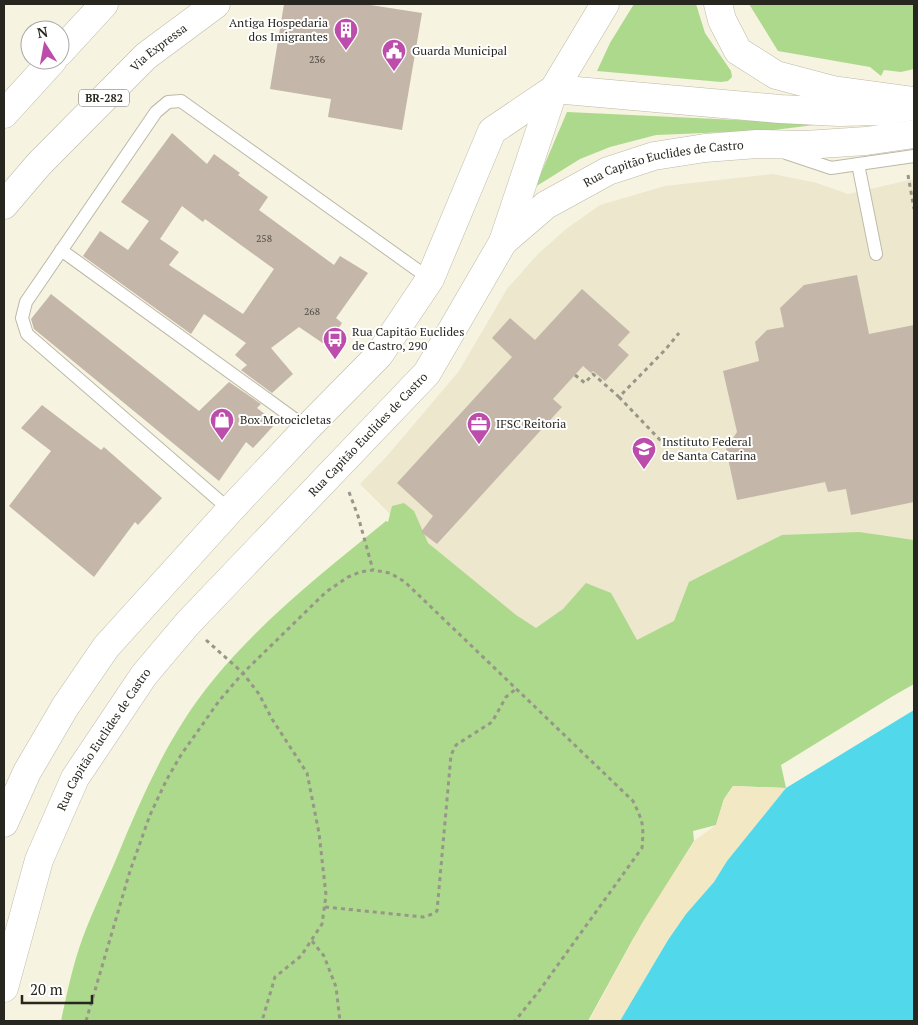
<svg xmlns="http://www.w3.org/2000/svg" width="918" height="1025" font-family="'PT Serif',serif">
	<rect width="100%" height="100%" fill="#f6f3e0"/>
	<path fill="#ece7cd" d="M773,174L817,183L848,194L914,179V649L692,794L396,520L360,484L387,456L459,371L507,289L538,254L566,229L600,205L665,186Z"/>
	<path fill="#acd98b" d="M634,4H696L705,33L731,71L732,77L728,81L721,82L597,71L610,43Z
		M749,4H914V69L901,72L884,70L881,76L870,67L778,51Z
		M567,112L822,124L774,130L656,135L610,147L580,159L535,187Z
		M404,503L414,511L428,543L516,615L536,628L563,609L586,583L611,593L637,640L674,621L689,582L782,535L859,532L914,540V684L893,696L781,765L786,788L733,786L724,799L716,825L693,831L694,841L633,939L588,1021H61C67,993 73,964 83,937C93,910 106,884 117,857C143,794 170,732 214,679C263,619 326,570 386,521L388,522L392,506Z"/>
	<path fill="#f2e8c3" d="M733,786L786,788L727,861L714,882L686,914L668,940L620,1021H589L642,923L694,841L716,825L724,799Z"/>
	<path fill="#52d8eb" d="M914,710V1021H620L668,940L686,914L714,882L727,861L786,788Z"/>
	<path fill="#c4b6a9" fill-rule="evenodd" d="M284,4H364L422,13L402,130L328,117L331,99L270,89Z
		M172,133L207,164L214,154L240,173L238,175L268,197L259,210L334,265L340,256L368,273L336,318L342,323L327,346L299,327L271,348L293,374L272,393L241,370L247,365L235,355L246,343L204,314L191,334L83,256L100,231L128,250L149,221L121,202ZM182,206L203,222L205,219L274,269L243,314L169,265L179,252L160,239Z
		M857,275L869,334L914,325V502L851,515L846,489L828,492L825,482L737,500L726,449L737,432L723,371L759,361L755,342L767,330L784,327L780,308L804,285Z
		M582,289L630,332L618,345L629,355L605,381L593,371L591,373L583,366L553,399L562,407L437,544L421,532L433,516L397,483L512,357L492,338L510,318L535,340Z
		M51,294L199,411L229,382L261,404L257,408L276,423L253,448L246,442L219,481L34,329L31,319Z
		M42,405L101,450L104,447L162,498L138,525L135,522L94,577L9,506L51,451L21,428Z"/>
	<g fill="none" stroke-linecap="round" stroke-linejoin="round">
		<defs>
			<path id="service" d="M786,153L831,168L914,156
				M858,164L876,254
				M61,250L307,428
				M230,510L27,334L22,318L26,302L156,112L168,102L181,101L430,279"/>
			<g id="primary">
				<path d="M4,823L27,772L65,707L106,647L230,510L307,428L379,355L430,279L492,131L554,89L780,109L839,112L883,111L914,106"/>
				<path id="s1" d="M4,988L39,860L75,778L144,675L188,623L427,373L503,242L546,205L608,171L654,156L705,148L757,144L805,145L866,141L914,134"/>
			</g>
			<g id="motorway">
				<path d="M718,4L722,20L738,51L776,75L833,90L914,101"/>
				<path d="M60,52L104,4"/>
				<path d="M4,114L53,60"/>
				<path id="s2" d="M4,205L39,164L146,56L216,4"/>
				<path d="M503,242L554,89L605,4"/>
			</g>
		</defs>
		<use href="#service" stroke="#bdb9a8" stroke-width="14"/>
		<use href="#primary" stroke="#bdb9a8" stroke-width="29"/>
		<use href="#motorway" stroke="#bdb9a8" stroke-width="29"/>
		<path stroke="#989688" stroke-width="3" stroke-dasharray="4 4" stroke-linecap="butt" d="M908,175L914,209
			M575,375L585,383L593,374L619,397L665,350L679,333
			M619,397L662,442
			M349,492L358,516L373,570
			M206,640L243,673L252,685L259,694L272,719L307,773L319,833L326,895L322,924L301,956L275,977L262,1021
			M325,907L423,917L433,914L437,911L451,755L456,745L492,722L506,697L517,688
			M312,941L324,956L336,987L340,1021
			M86,1021L130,871L150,815L167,779L181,755L219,701L243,673L326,592L348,577L360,572L373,570L390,573L405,582L633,801C643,822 644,824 642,848L539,991L515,1021"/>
		<use href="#service" stroke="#fff" stroke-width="12"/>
		<use href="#primary" stroke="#fff" stroke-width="28"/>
		<use href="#motorway" stroke="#fff" stroke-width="28"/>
	</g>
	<defs>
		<symbol id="building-pin" viewBox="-11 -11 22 30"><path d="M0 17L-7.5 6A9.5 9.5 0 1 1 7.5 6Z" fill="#bc4dab" stroke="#fff"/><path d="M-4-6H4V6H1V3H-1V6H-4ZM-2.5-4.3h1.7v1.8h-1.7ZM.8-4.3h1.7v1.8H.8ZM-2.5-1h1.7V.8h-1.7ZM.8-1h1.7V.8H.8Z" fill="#fff"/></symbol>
		<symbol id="civic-pin" viewBox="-11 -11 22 30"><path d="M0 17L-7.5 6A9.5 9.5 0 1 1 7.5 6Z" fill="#bc4dab" stroke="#fff"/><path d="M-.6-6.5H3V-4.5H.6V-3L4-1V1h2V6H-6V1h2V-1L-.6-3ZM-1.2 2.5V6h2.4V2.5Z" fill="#fff"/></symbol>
		<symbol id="bus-pin" viewBox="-11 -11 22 30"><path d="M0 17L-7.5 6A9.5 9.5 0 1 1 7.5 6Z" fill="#bc4dab" stroke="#fff"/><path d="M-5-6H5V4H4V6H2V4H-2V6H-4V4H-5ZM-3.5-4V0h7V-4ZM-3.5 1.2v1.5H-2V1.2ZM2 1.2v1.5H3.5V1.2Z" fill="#fff"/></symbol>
		<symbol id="shop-pin" viewBox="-11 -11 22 30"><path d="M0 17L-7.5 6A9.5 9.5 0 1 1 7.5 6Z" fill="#bc4dab" stroke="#fff"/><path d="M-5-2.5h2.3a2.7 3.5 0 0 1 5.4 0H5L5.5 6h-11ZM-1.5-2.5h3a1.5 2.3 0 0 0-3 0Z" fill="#fff"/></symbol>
		<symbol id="office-pin" viewBox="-11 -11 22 30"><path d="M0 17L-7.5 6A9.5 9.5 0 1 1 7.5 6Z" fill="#bc4dab" stroke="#fff"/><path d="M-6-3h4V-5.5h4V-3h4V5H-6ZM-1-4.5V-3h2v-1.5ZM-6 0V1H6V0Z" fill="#fff"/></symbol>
		<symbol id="university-pin" viewBox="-11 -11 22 30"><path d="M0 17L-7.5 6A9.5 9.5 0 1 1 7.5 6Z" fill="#bc4dab" stroke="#fff"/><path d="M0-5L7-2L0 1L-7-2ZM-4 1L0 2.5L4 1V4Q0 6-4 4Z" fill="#fff"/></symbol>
	</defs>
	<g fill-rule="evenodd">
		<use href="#building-pin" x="332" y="16" width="28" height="38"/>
		<use href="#civic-pin" x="380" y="37" width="28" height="38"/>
		<use href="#bus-pin" x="321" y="325" width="28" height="38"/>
		<use href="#shop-pin" x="208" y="406" width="28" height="38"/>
		<use href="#office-pin" x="465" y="410" width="28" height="38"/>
		<use href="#university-pin" x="630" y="435" width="28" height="38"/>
	</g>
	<g text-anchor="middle" stroke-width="4" stroke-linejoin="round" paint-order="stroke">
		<g font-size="10" fill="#4e4a42">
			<text x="317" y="63">236</text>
			<text x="264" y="242">258</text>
			<text x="312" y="315">268</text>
		</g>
		<rect fill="#fff" stroke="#686762" stroke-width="1" x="79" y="89.5" width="50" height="17" rx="4"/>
		<g font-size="11" font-weight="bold" fill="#27261f">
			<text x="104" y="102">BR-282</text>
		</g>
		<g font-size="12" fill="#27261f" stroke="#fff" text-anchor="start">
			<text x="328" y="27" text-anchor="end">Antiga Hospedaria<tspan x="328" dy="14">dos Imigrantes</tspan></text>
			<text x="412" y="55">Guarda Municipal</text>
			<text x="352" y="336">Rua Capitão Euclides<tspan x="352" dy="14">de Castro, 290</tspan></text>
			<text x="240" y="424">Box Motocicletas</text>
			<text x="496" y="428">IFSC Reitoria</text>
			<text x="662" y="446">Instituto Federal<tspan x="662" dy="14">de Santa Catarina</tspan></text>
		</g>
		<g font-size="12" fill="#27261f" stroke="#fff">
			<text dy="4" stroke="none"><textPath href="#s2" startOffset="221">Via Expressa</textPath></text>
			<text dy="4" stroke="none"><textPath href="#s1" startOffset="1095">Rua Capitão Euclides de Castro</textPath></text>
			<text dy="4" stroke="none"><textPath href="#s1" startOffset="675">Rua Capitão Euclides de Castro</textPath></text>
			<text dy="4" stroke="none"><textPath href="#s1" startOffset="270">Rua Capitão Euclides de Castro</textPath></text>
		</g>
	</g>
	<rect width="918" height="1025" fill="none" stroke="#27261f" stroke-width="10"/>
	<g transform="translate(45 45) rotate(349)"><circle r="24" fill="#ffffff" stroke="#a9a8a5"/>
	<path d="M0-4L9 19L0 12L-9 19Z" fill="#bc4dab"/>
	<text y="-8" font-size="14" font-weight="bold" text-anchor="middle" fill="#27261f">N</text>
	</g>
	<path d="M22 995v8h70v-8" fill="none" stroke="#27261f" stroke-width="2.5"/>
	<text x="30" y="995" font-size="15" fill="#27261f" stroke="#ffffff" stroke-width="4" paint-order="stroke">20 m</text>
</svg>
